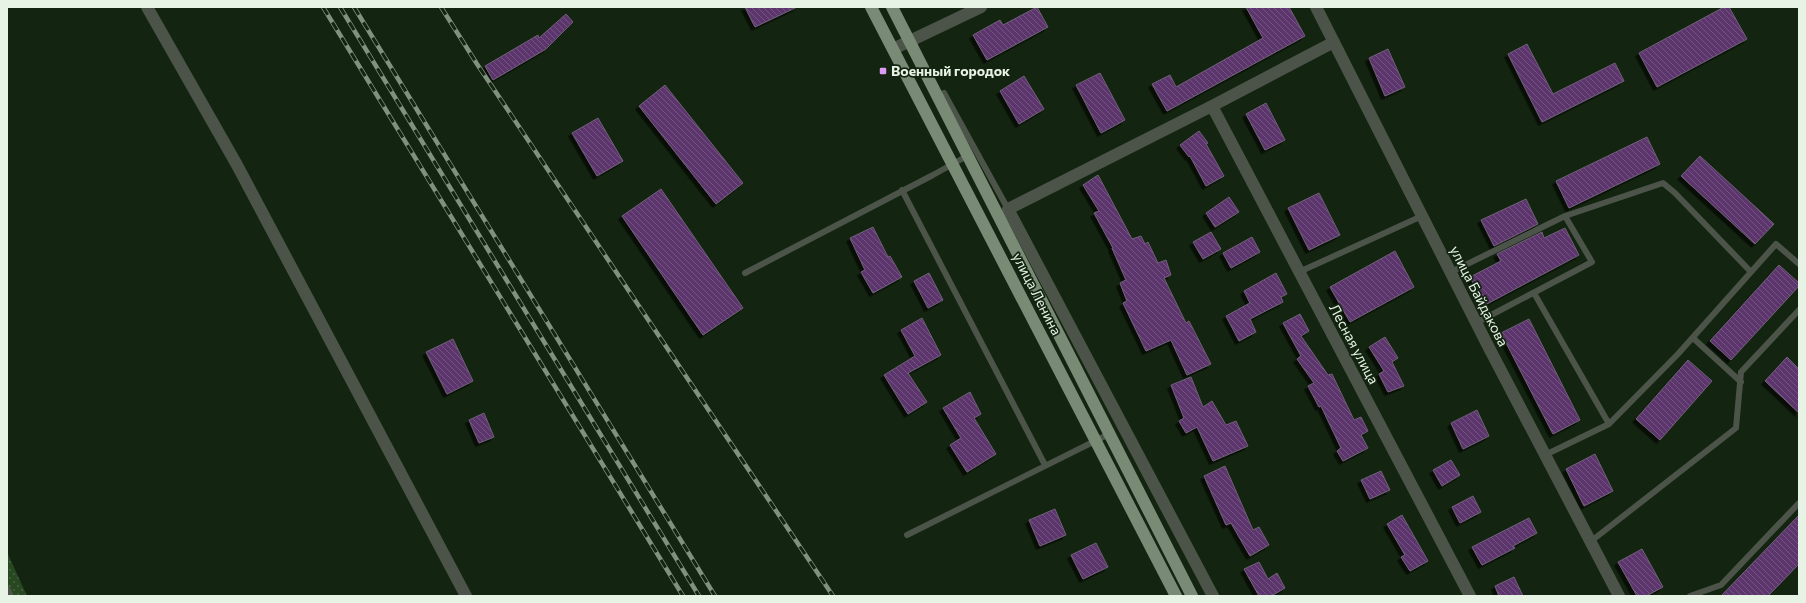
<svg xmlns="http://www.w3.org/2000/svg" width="1806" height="603" font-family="Commissioner,sans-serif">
	<defs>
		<pattern id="grass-dots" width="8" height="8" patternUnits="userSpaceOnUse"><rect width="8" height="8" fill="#274821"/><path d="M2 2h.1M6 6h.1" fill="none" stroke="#466341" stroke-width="1.8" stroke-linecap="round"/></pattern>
		<pattern id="building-back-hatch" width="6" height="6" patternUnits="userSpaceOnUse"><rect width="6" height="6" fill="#5c346d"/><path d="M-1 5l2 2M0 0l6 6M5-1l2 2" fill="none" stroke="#735282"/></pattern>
		<filter id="shadow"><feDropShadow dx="-3.5" dy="3.5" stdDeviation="0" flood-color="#0009"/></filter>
	</defs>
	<rect width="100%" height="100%" fill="#132410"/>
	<path fill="url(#grass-dots)" d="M7,552L27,596H7Z"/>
	<path fill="url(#building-back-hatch)" stroke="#706078" filter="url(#shadow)" d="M745,7H797L755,27Z
		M1037,7L1048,27L987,60L973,35L1000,20L1003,25Z
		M1246,7H1289L1305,36L1167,111L1152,84L1170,75L1176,87L1263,38Z
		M1724,7H1729L1747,39L1657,87L1639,53Z
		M566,14L573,22L546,49L493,80L485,66L538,35L539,38Z
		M1527,44L1553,94L1615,63L1624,81L1542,122L1508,54Z
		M1388,49L1405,87L1385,96L1369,58Z
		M1100,73L1125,120L1101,133L1076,85Z
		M1024,76L1044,109L1019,124L1000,91Z
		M665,85L743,183L716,204L639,106Z
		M1266,103L1285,140L1265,150L1246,114Z
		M598,118L623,161L597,176L572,133Z
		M1199,131L1208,143L1206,144L1224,176L1206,186L1190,156L1189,157L1180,145Z
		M1647,137L1660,164L1569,208L1556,181Z
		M1700,156L1774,224L1755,244L1681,176Z
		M1098,175L1132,239L1141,236L1145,244L1148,242L1158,263L1166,260L1171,275L1164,278L1186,323L1189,321L1211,364L1187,375L1171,340L1146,351L1123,303L1127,301L1120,283L1126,280L1112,248H1113L1094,213L1099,211L1083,185Z
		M661,189L743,308L703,335L622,216Z
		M1319,193L1340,235L1309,250L1288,208Z
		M1229,197L1239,212L1215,227L1206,213Z
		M1526,199L1538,224L1494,246L1481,220Z
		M873,227L888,257L890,256L902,277L873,293L861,272L865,270L850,238Z
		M1565,228L1579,255L1485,305L1470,277L1501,261L1497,254L1542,232L1544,238Z
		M1211,232L1221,249L1203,259L1193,242Z
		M1252,237L1260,252L1231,268L1223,253Z
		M1395,251L1414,287L1350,322L1330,287Z
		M1779,265L1799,283V286L1731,360L1710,341Z
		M929,273L943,300L928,308L914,281Z
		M1276,273L1287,294L1281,297L1283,302L1250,319L1256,332L1239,341L1226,316L1250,303L1244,291Z
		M1300,314L1309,331L1301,336L1328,375L1332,374L1354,420L1361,417L1368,431L1361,435L1368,448L1343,461L1337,451L1341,448L1321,406L1319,407L1308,386L1314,383L1297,359L1301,356L1283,323Z
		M922,318L941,355L908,373L927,402L908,414L884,375L915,356L901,330Z
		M1529,319L1580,420L1553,434L1501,333Z
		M1385,337L1398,358L1392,362L1404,386L1388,392L1379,374L1384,371L1369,347Z
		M453,339L473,381L447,394L426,352Z
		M1787,357L1799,369V413L1765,381Z
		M1688,360L1712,381L1660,440L1636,419Z
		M1191,377L1203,407L1212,401L1226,425L1236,421L1248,446L1213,461L1197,427L1186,433L1179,421L1184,418L1171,385Z
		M970,392L981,414L974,418L996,454L967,472L950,445L961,438L943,408Z
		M1477,410L1489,436L1463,449L1451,423Z
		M484,413L494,437L479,443L469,420Z
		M1595,454L1613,491L1584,506L1566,469Z
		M1451,460L1460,475L1442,486L1433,470Z
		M1225,466L1253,530L1259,527L1269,545L1250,556L1231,523L1226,525L1204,476Z
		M1381,471L1390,490L1370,499L1361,480Z
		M1473,496L1481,512L1460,523L1452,507Z
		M1055,509L1066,535L1040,546L1029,520Z
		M1402,515L1428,561L1410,571L1401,557L1405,555L1387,524Z
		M1799,515V564L1768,596H1721Z
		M1529,518L1537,533L1513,546L1515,548L1482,565L1472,547Z
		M1096,543L1108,567L1083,579L1071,555Z
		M1642,549L1663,587L1646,596H1637L1618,562Z
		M1259,562L1268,579L1277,573L1285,588L1271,596H1259L1244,569Z
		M1514,577L1523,596H1499L1495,586Z"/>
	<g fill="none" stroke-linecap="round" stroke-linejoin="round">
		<path stroke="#4c544a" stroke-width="6" d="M944,93L1008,209
			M902,190L1045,465
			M1565,216L1663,183L1675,193L1751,272L1678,354L1609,424
			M1299,272L1422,216
			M1451,272L1565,216L1592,262L1476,323
			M1751,272L1776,244L1799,264
			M745,273L933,175L967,156
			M1534,293L1609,424L1545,455
			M1693,338L1741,382
			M907,535L1109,434
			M1590,542L1736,428L1741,372L1799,310
			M7,588L11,596
			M1690,596L1721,585L1799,503"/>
		<path stroke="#4c544a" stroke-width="12" d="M147,7L237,165L466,596
			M1316,7L1487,344L1619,596
			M893,49L981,7
			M1212,106L1470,596
			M1213,596L1008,209L1212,106L1334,42"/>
		<path stroke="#798a75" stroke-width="12" d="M871,7L1176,596
			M892,7L1192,596"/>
		<defs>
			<path id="rail" d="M323,7L683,596
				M340,7L699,596
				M354,7L715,596
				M441,7L477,64L833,596"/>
		</defs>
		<use href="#rail" stroke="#81907f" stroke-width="4.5"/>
		<use href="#rail" stroke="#132410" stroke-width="3" stroke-dasharray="9" stroke-linecap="butt"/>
	</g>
	<rect fill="#da9af6" stroke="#132410" stroke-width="1.5" x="879" y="67" width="8" height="8" rx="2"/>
	<g text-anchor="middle" stroke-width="3.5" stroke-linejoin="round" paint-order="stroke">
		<g font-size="14" font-weight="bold" fill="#e7f3e5" stroke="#132410" text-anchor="start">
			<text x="891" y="76">Военный городок</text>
		</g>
		<g font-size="14" fill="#e7f3e5" stroke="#132410">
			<text transform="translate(1037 294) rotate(63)" y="5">улица Ленина</text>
			<text transform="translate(1479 296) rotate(63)" y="5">улица Байдакова</text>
			<text transform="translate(1354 344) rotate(62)" y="5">Лесная улица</text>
		</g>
	</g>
	<rect width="1806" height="603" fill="none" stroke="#e7f3e5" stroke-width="16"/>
</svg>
